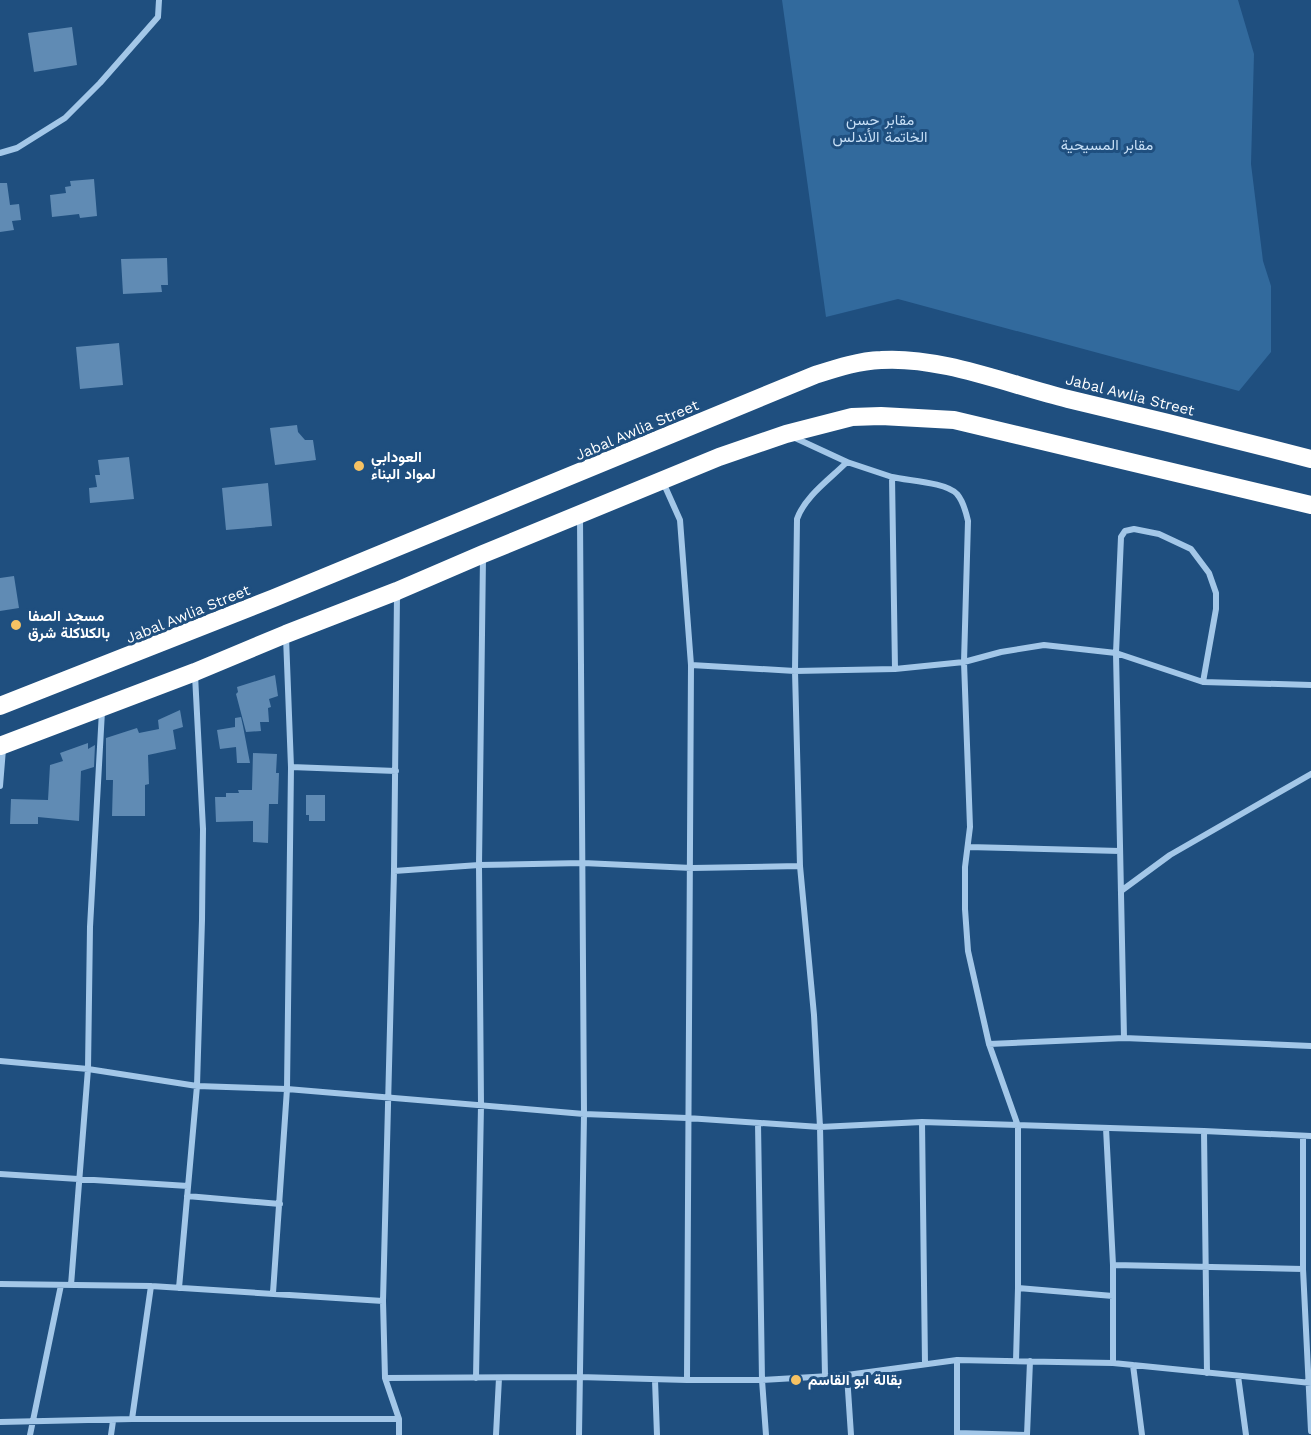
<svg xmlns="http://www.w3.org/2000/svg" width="1311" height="1435" font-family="'Work Sans',Vazirmatn,sans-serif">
	<rect width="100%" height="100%" fill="#1f4f7f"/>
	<path fill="#326a9d" d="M782,0H1238L1254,54L1251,164L1263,261L1271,286V352L1239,391L898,299L826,317Z"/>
	<path fill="#608bb4" d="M72,27L77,65L34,72L28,33Z
		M94,179L97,216L80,218L79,214L52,217L50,195L66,193L65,187L71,186L70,181Z
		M0,183H7L10,205L19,204L21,220L12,221L14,230L0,232Z
		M167,258L168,285H161L162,292L123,294L121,259Z
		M119,343L123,385L80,389L76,347Z
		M297,425L298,432L305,440H313L316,460L275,465L270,428Z
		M129,457L134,499L90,503L89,488L97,487L95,475H100L98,460Z
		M268,483L272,526L226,530L222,488Z
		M14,576L19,608L0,611V578Z
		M275,675L278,696L269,699L271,707L268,708L269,722H260L261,731L246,732L236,694L238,692L237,687Z
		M180,710L183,727L173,730L176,749L148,755L149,784L145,785V816H112L113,780H106V738L137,728L139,733L159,729L158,720Z
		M241,717L243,726L250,763H237L236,747L220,749L217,730L235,727V718Z
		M88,743V749L95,745L94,767L81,771L79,821L38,817V824H10L11,799L48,800L50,765L63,761L60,753Z
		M253,753L277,754L276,773H279L278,804H269L268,843L253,842V821L216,822L215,797H226V793H239L238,790H252Z
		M306,795H325V821H309V815H306Z"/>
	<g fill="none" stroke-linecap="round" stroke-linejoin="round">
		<path stroke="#a3c7e8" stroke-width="6" d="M0,153L17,148L65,118L100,83L158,17L159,0
			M793,437L847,462L892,477L895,669
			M892,477C909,481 945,482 957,494C963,501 966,512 968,521L964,662L970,827L965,867V909L968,951L989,1044L1018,1126V1288L1016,1361
			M663,482L680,520L691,665L687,1380
			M397,595L394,871L383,1301L385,1378L399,1419V1435
			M691,665L795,671L895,669L964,662L1001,652L1044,645L1116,653L1203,682L1311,685
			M291,767L396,771
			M0,786L3,749
			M968,847L1120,851
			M394,871L479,865L583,863L692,868L800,866
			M1121,891L1170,855L1311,774
			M1124,1038L1116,653L1121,537L1125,531L1134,529L1159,534L1191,549L1209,573L1216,593V609L1203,682
			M989,1044L1124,1038L1311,1046
			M0,1061L88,1069L197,1086L287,1089L584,1114L687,1118L820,1127L922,1122L1204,1131L1311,1136
			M922,1122L925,1364
			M758,1123L762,1380L766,1435
			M1106,1128L1113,1265V1363
			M1204,1131L1207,1373
			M1303,1136V1269L1311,1431
			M0,1174L188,1186
			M187,1196L280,1204
			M1113,1265L1303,1269
			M0,1284L151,1286L383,1301
			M71,1285L88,1069L90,927L102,711
			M179,1288L197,1086L202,920L203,829L195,675
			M1018,1288L1113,1296
			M273,1293L287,1089L291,767L286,637
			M957,1360V1435
			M1133,1365L1142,1435
			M847,1375L851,1435
			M825,1376L820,1127L814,1015L800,866L795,671L797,519C805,496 830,479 847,462
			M1238,1376L1246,1435
			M385,1378L579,1377L687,1380H762L847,1375L957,1360L1113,1363L1311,1383
			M476,1378L481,1105L479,865L483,557
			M655,1380L657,1435
			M132,1419L151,1286
			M0,1422L132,1419H399
			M957,1433L1027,1435
			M30,1435L61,1285
			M111,1435L113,1421
			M496,1435L499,1378
			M579,1435L584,1114L580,518
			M1027,1435L1030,1361"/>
		<path stroke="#fff" stroke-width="18" d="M0,706L274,598L815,375C837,368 858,361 881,360C940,356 1010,385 1068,399C1149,418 1230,438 1311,459
			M0,746L195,672L286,634L397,591L483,554L719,457L786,434L852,417L881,416L954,420L1311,505"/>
	</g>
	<g fill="#f6c263" stroke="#1f4f7f" stroke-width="2">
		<circle cx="359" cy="466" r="6"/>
		<circle cx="16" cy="625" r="6"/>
		<circle cx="796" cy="1380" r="6"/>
	</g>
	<g text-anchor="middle" stroke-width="6" stroke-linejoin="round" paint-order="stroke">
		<g font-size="15" fill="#c7dff6" stroke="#1f4f7f">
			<text x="880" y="125">مقابر حسن<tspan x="880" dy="17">الخاتمة الأندلس</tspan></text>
			<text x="1107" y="150">مقابر المسيحية</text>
		</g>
		<g font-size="15" fill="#fff" stroke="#1f4f7f">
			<text transform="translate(1130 395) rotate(14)" y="5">Jabal Awlia Street</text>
			<text transform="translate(637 430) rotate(-23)" y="5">Jabal Awlia Street</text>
			<text transform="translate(188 614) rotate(-22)" y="5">Jabal Awlia Street</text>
		</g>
		<g font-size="15" font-weight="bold" fill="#fff" stroke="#1f4f7f" text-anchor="start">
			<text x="371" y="462">العودابي<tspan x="371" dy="17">لمواد البناء</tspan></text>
			<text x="28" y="621">مسجد الصفا<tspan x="28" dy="17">بالكلاكلة شرق</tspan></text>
			<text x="808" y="1385">بقالة ابو القاسم</text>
		</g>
	</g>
</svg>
